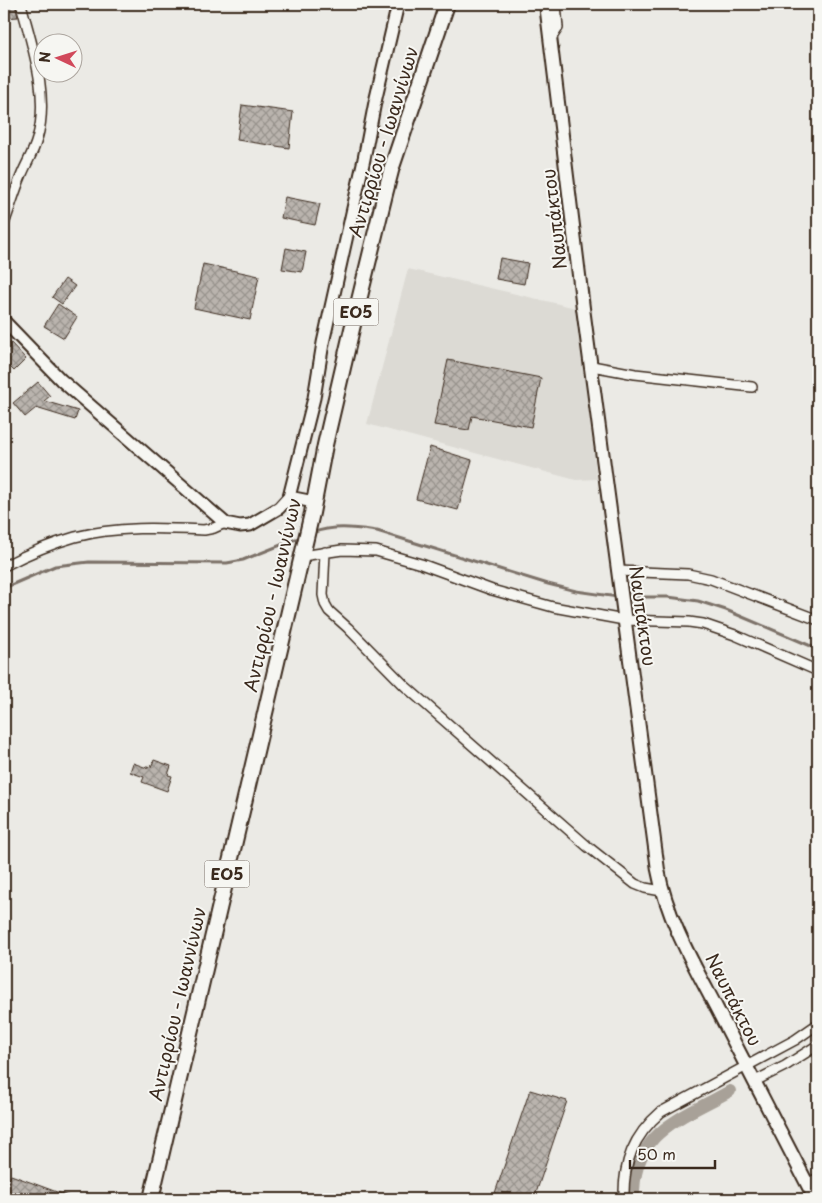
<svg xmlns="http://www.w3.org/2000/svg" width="822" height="1203" font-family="'Playpen Sans',sans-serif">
	<defs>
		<pattern id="building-cross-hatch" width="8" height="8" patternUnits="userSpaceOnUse" patternTransform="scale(1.25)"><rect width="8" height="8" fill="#bab4ae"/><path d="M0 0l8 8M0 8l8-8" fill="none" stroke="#98938d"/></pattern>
	</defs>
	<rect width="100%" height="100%" fill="#ebeae5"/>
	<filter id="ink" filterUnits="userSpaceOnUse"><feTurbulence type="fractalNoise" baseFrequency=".02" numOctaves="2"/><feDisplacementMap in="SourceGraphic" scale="10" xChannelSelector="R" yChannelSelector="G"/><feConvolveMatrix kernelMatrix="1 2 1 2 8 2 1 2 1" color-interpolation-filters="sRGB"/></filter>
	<g filter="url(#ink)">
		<path fill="#dcdad4" d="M408,269L576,308L597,479L576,480L367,424Z"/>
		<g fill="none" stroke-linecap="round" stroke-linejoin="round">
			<path stroke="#7c7167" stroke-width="3" d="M312,533C334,525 354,528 377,531L548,584L576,591L618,597
				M4,588L55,566L89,562L227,563L243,560L301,537
				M624,597H668L698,601L726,610L818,649"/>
			<path stroke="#a8a198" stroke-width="12" d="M634,1199C632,1131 681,1119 730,1091"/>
		</g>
		<path fill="url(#building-cross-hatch)" stroke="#3b2a1e" d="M4,4H15L18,17L4,18Z
			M242,105L293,112L289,148L237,140Z
			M285,197L320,204L315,225L281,218Z
			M286,248L306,252L302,272L282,269Z
			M500,258L528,263L524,284L496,279Z
			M203,264L259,276L250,320L194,308Z
			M65,279L75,286L62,304L52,297Z
			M58,304L77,317L64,338L44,326Z
			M10,342L26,359L14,371L4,361V349Z
			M448,360L541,378L531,427L472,416L469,430L434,425Z
			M38,382L50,396L44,401L78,411L75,420L36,408L25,417L13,403Z
			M430,447L472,460L458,510L416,499Z
			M154,760L171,766L168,775L172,776L167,791L142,782L144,777L130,772L133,763L147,768V766L151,767Z
			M530,1090L567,1101L534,1199H493Z
			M11,1175L73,1198V1199H4V1188H6Z"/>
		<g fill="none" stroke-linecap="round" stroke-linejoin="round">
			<defs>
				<path id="minor" d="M550,40L558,28L556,4
					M4,224C10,208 15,190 22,174C27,162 34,151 37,139C50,96 32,46 21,4
					M592,366L635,374L752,387
					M325,552L323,595L325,604L329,611L348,628L405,686L587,846L635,884L645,888L662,891
					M302,556L342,550L376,551L421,564L492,590L553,607L624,620L689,622L703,624L735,635L818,671
					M4,566C27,554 50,544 75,537C117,526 161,528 204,530L214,528L225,523
					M618,571L688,574L711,579L818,620
					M755,1081L785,1066L818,1045
					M807,1184L818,1178
					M624,1199C623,1163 633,1136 661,1112L795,1040L818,1024"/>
				<path id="tertiary" d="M4,321L61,380L225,523L240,526L250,525L279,508L289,497L314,398L323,343L364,159L375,102L398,4
					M289,497L314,502"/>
				<path id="secondary" d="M546,4L583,308L658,870C667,919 694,965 717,1009C750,1073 783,1136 815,1199"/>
				<path id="primary" d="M151,1199L312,513L325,445L352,329L385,194L392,167L447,4"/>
			</defs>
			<use href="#minor" stroke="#3b2a1e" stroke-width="12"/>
			<use href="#tertiary" stroke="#3b2a1e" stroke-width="15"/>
			<use href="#secondary" stroke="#3b2a1e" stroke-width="16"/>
			<use href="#primary" stroke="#3b2a1e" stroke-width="18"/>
			<use href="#minor" stroke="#f6f6f2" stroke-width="9"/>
			<use href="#tertiary" stroke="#f6f6f2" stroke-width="11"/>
			<use href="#secondary" stroke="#f6f6f2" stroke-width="12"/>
			<use href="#primary" stroke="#f6f6f2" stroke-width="14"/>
		</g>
	</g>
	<g text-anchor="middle" stroke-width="4" stroke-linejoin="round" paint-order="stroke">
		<g fill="#f6f6f2" stroke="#73675e" stroke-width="1">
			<rect x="333.5" y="298.5" width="45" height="27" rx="4"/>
			<rect x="204.5" y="860.5" width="45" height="27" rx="4"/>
		</g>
		<g font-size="16" font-weight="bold" fill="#3b2a1e">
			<text x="356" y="318">ΕΟ5</text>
			<text x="227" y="880">ΕΟ5</text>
		</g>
		<g font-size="18" fill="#3b2a1e" stroke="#f6f6f2">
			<text transform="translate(384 142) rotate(-73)" y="6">Αντιρρίου - Ιωαννίνων</text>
			<text transform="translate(555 219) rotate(-97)" y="6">Ναυπάκτου</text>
			<text transform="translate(273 595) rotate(-77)" y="6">Αντιρρίου - Ιωαννίνων</text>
			<text transform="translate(642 616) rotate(82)" y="6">Ναυπάκτου</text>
			<text transform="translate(733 1000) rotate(63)" y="6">Ναυπάκτου</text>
			<text transform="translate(178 1004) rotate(-77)" y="6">Αντιρρίου - Ιωαννίνων</text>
		</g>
	</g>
	<rect width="822" height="1203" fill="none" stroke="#f6f6f2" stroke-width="20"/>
	<rect x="10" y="10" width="802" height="1183" fill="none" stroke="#3b2a1e" stroke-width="2" filter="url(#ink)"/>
	<g transform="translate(58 58) rotate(274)"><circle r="24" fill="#f6f6f2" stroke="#aba49d"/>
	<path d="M0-4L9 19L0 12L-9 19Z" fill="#d1495b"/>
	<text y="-8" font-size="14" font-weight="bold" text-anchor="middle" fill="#3b2a1e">N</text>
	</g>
	<path d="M630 1160v8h85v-8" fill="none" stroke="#3b2a1e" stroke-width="2.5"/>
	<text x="637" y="1160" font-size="15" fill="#3b2a1e" stroke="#f6f6f2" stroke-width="4" paint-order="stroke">50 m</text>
</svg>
